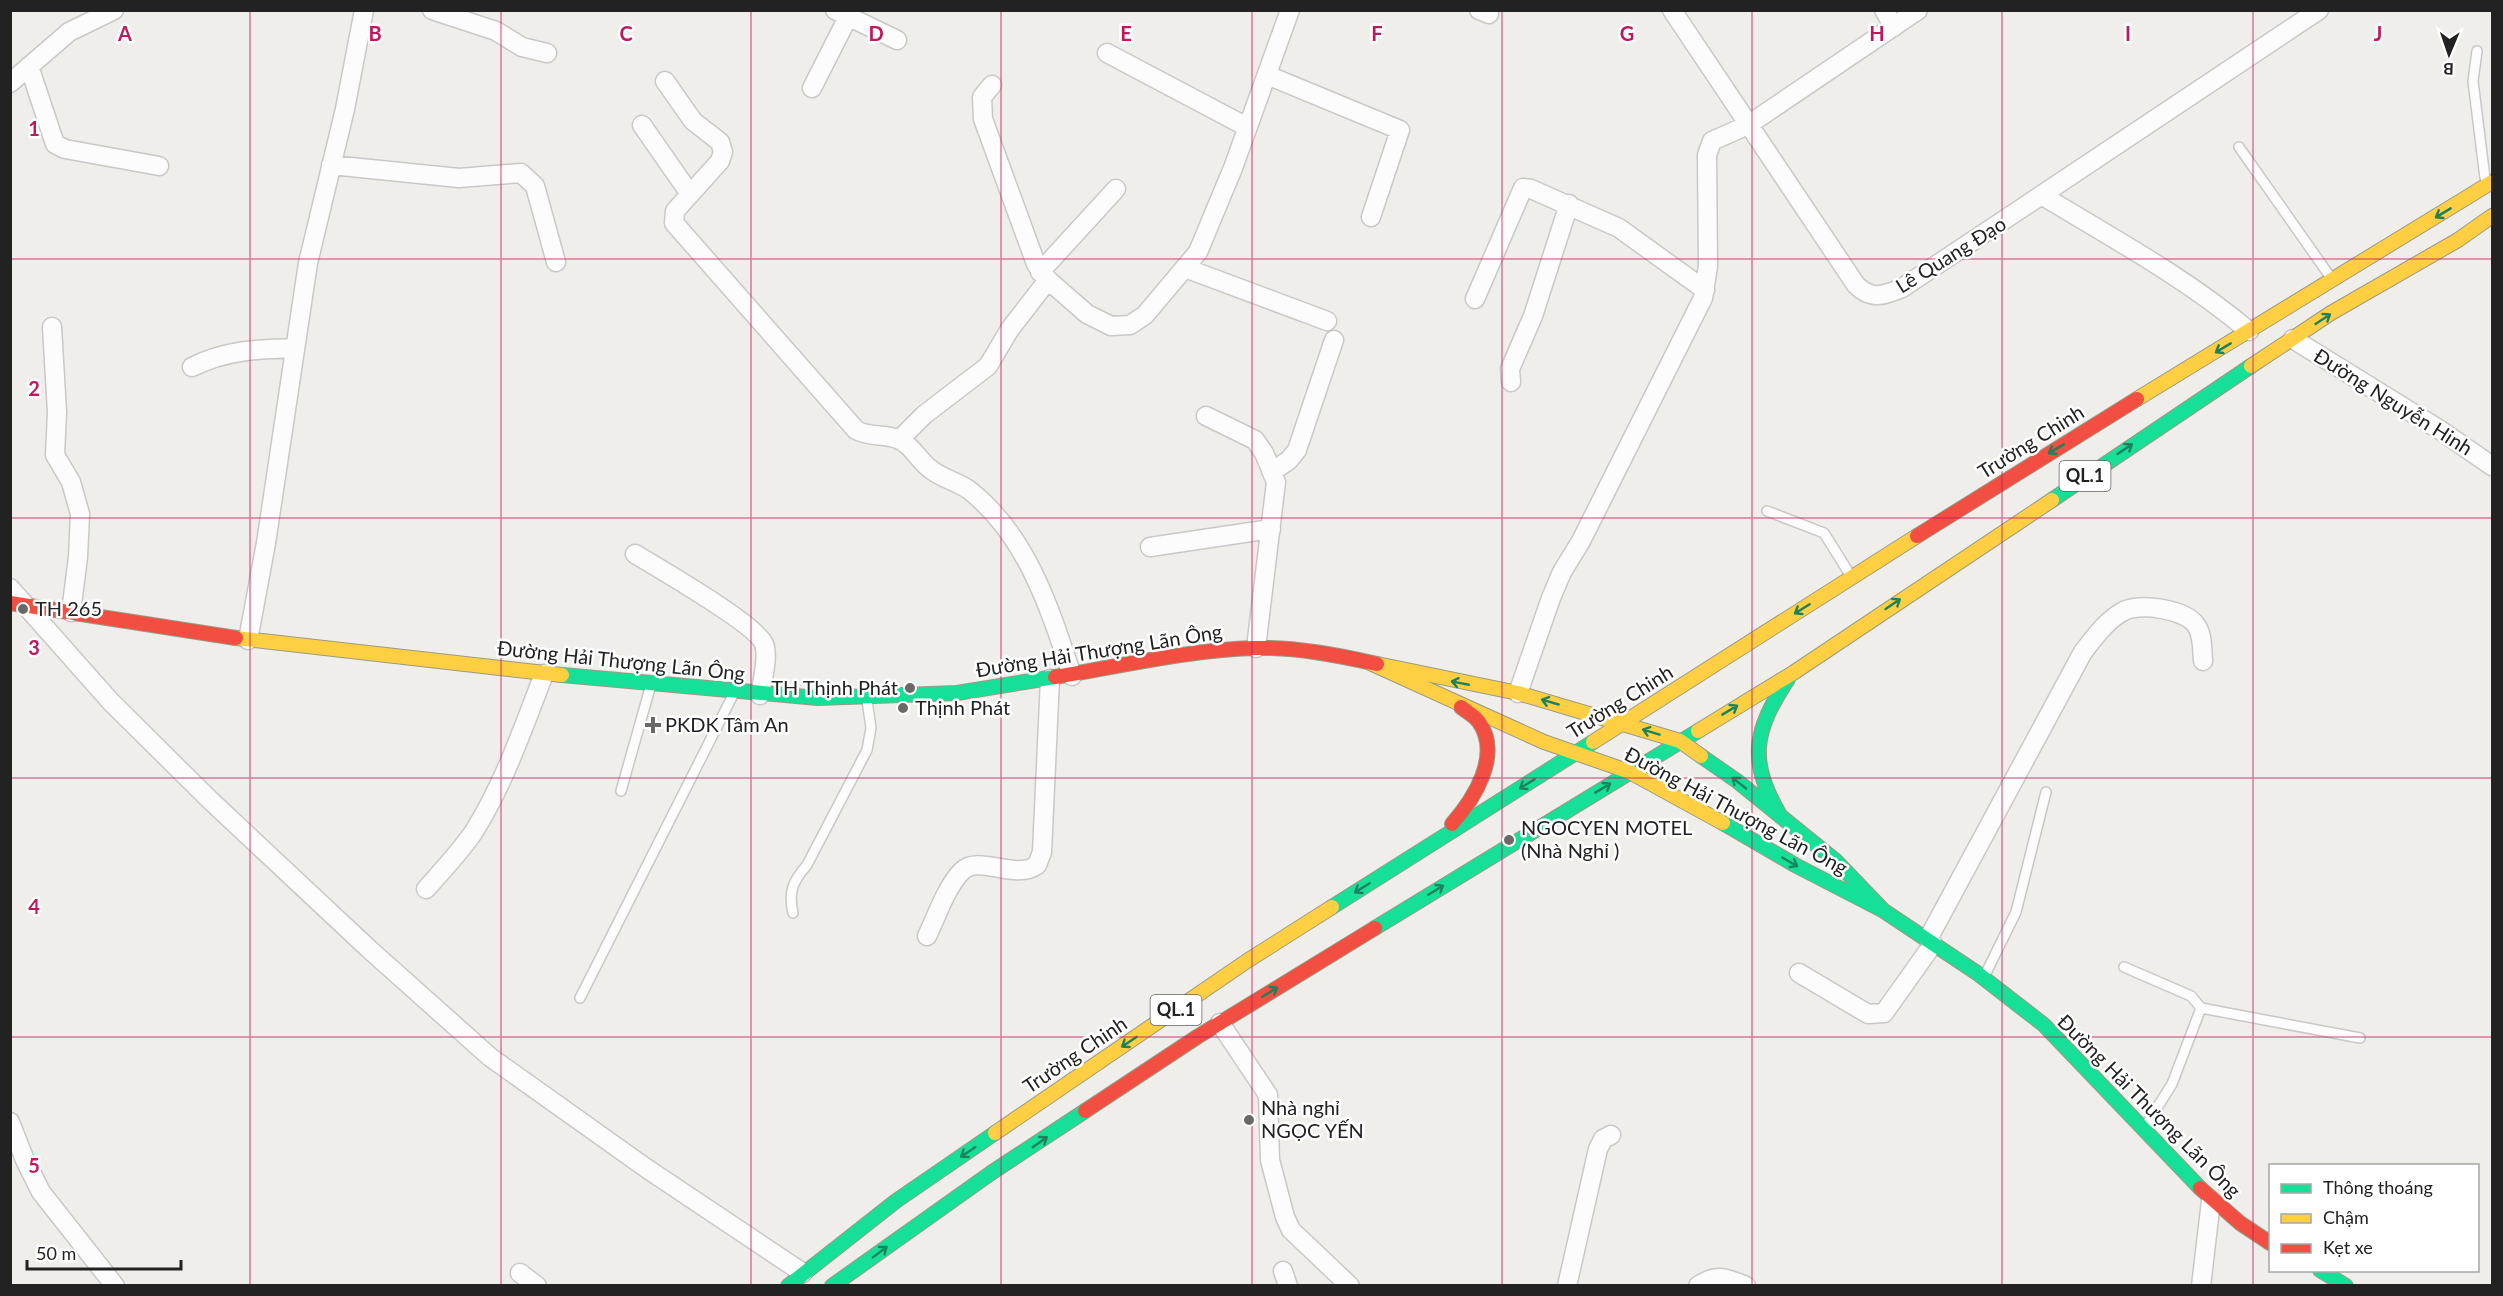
<svg xmlns="http://www.w3.org/2000/svg" width="2503" height="1296" font-family="Lato,sans-serif">
	<rect width="100%" height="100%" fill="#f0eeeb"/>
	<g fill="none" stroke-linecap="round" stroke-linejoin="round">
		<defs>
			<path id="lane" d="M2477,51L2473,81L2485,178
				M2239,147L2329,275
				M1767,511L1824,533L1849,573
				M621,791L650,688
				M793,913C788,892 793,881 807,865L867,750L871,728L867,700
				M2124,967L2191,996L2201,1008
				M1985,975L2016,912L2046,792
				M580,998L733,695
				M2145,1127L2172,1084L2201,1008L2360,1038"/>
			<path id="street" d="M432,10L496,31L522,47L547,53
				M835,10L897,40
				M1479,10L1489,14
				M1672,10L1856,285C1871,300 1883,296 1902,288L2319,10
				M1884,10L1894,27
				M1107,53L1247,127
				M29,66L55,144L65,149L159,166
				M1267,75L1400,130L1371,217
				M665,81L693,121L720,142L723,152L720,161L675,211L674,223L856,430C870,438 886,433 900,440C914,447 920,463 933,471C944,479 958,482 969,490C1027,535 1050,609 1072,676
				M10,83L69,32L114,10
				M992,85L982,97L983,119L1036,264L1048,280
				M812,88L848,17
				M642,125L690,194
				M331,165L459,178L521,173L535,186L556,262
				M2043,196C2114,239 2186,278 2249,331
				M1185,268L1327,321
				M1040,272L1116,189
				M1475,299L1523,188L1531,189L1619,228L1705,290
				M52,327L57,412L55,455L71,482L80,514L78,557L71,612
				M2293,339L2440,430L2492,466
				M192,367C226,350 258,349 295,348
				M1511,382L1510,369L1533,316L1569,204
				M1206,416L1255,440L1264,453L1276,482L1256,648
				M899,440L924,415L988,366L1010,329L1048,280L1087,314L1111,326L1130,325L1145,315L1198,252L1233,168L1290,10
				M1273,471L1289,460L1297,450L1334,340
				M1150,547L1271,529
				M635,554C658,568 757,625 764,644C769,657 762,681 760,695
				M10,588L111,702L211,801L369,949L490,1057L646,1168L803,1273
				M248,640L266,543L308,263L345,109L364,10
				M1518,693L1551,598L1562,572L1581,541L1703,298L1708,266L1707,155L1712,141L1748,125L1918,10
				M426,889C442,871 459,853 473,833C504,784 523,728 544,674
				M927,936C937,916 946,887 962,871C979,854 1015,881 1037,865L1042,852L1050,679
				M1928,939L2083,652C2094,638 2106,621 2122,612C2138,602 2185,609 2196,625C2203,635 2202,649 2203,661
				M1799,973L1868,1014L1884,1013L1933,944
				M1220,1023L1268,1095L1270,1160L1285,1217L1291,1230L1350,1286
				M10,1122L25,1160L41,1192L115,1286
				M1283,1271L1288,1286
				M520,1273L537,1286
				M1567,1286L1598,1149L1603,1139L1611,1135
				M1698,1286C1717,1273 1726,1278 1746,1286
				M2201,1286L2211,1201"/>
			<path id="fast" d="M2052,500L2251,366
				M562,675L818,698L957,693L1055,677
				M1701,756L1737,781L1836,861L1884,911L1795,865L1723,823
				M1781,817C1748,761 1753,732 1788,679
				M1332,907L1593,742
				M1884,911L1977,973L2044,1025L2200,1188
				M1375,928L1698,731
				M2320,1270L2346,1286
				M788,1286L896,1201L995,1133
				M832,1286L991,1173L1085,1111"/>
			<path id="slow" d="M2251,366L2331,313L2458,240L2492,216
				M2137,399L2492,182
				M236,638L562,675
				M1370,663L1544,742L1630,772L1723,823
				M1377,664L1518,693L1680,741L1701,756
				M1698,731L1793,673L2052,500
				M1593,742L1917,536
				M995,1133L1247,961L1332,907"/>
			<path id="jam" d="M1917,536L2137,399
				M10,603L236,638
				M1055,677C1121,666 1188,650 1255,648C1296,647 1337,655 1377,664
				M1452,824C1474,799 1502,755 1479,722C1475,716 1467,712 1461,707
				M1085,1111L1197,1037L1375,928
				M2200,1188L2240,1223L2270,1243"/>
		</defs>
		<use href="#lane" stroke="#c9c8c7" stroke-width="12"/>
		<use href="#street" stroke="#c9c8c7" stroke-width="21"/>
		<use href="#fast" stroke="#999a82" stroke-width="16"/>
		<use href="#slow" stroke="#999a82" stroke-width="16"/>
		<use href="#jam" stroke="#999a82" stroke-width="16"/>
		<use href="#lane" stroke="#fdfcfc" stroke-width="9"/>
		<use href="#street" stroke="#fdfcfc" stroke-width="18"/>
		<use href="#fast" stroke="#16e098" stroke-width="14"/>
		<use href="#slow" stroke="#ffcf43" stroke-width="14"/>
		<use href="#jam" stroke="#f24e42" stroke-width="14"/>
	</g>
	<defs><path id="oneway-shaft" d="M-6 0H5M1.5-3L5.5 0L1.5 3" fill="none" stroke-width="1.6" stroke-linecap="round" stroke-linejoin="round" transform="scale(1.5)"/></defs>
	<g stroke="#1c815d">
		<use href="#oneway-shaft" transform="translate(2443 213) rotate(149)"/>
		<use href="#oneway-shaft" transform="translate(2323 319) rotate(-33)"/>
		<use href="#oneway-shaft" transform="translate(2223 348) rotate(149)"/>
		<use href="#oneway-shaft" transform="translate(2056 449) rotate(149)"/>
		<use href="#oneway-shaft" transform="translate(2125 449) rotate(-34)"/>
		<use href="#oneway-shaft" transform="translate(1893 604) rotate(-34)"/>
		<use href="#oneway-shaft" transform="translate(1802 609) rotate(148)"/>
		<use href="#oneway-shaft" transform="translate(1460 683) rotate(-169)"/>
		<use href="#oneway-shaft" transform="translate(1550 702) rotate(-164)"/>
		<use href="#oneway-shaft" transform="translate(1730 710) rotate(-31)"/>
		<use href="#oneway-shaft" transform="translate(1651 732) rotate(-163)"/>
		<use href="#oneway-shaft" transform="translate(1739 783) rotate(-142)"/>
		<use href="#oneway-shaft" transform="translate(1527 784) rotate(148)"/>
		<use href="#oneway-shaft" transform="translate(1603 788) rotate(-31)"/>
		<use href="#oneway-shaft" transform="translate(1790 862) rotate(30)"/>
		<use href="#oneway-shaft" transform="translate(1362 888) rotate(148)"/>
		<use href="#oneway-shaft" transform="translate(1436 890) rotate(-32)"/>
		<use href="#oneway-shaft" transform="translate(1270 992) rotate(-32)"/>
		<use href="#oneway-shaft" transform="translate(1129 1042) rotate(146)"/>
		<use href="#oneway-shaft" transform="translate(1040 1142) rotate(-35)"/>
		<use href="#oneway-shaft" transform="translate(968 1152) rotate(146)"/>
		<use href="#oneway-shaft" transform="translate(880 1252) rotate(-37)"/>
	</g>
	<path fill="none" stroke="#c2185b" stroke-width="1.5" stroke-opacity="0.55" d="M250,10V1286M501,10V1286M751,10V1286M1001,10V1286M1252,10V1286M1502,10V1286M1752,10V1286M2002,10V1286M2253,10V1286M10,259H2492M10,518H2492M10,778H2492M10,1037H2492"/>
	<g fill="#6a6968" stroke="#fff" stroke-width="2">
		<circle cx="23" cy="609" r="6"/>
		<circle cx="910" cy="688" r="6"/>
		<circle cx="903" cy="708" r="6"/>
		<path d="M650 716h6v6h6v6h-6v6h-6v-6h-6v-6h6z"/>
		<circle cx="1509" cy="840" r="6"/>
		<circle cx="1249" cy="1120" r="6"/>
	</g>
	<g text-anchor="middle" stroke-width="5" stroke-linejoin="round" paint-order="stroke">
		<g fill="#fff" stroke="#646464" stroke-width="1.5">
			<rect x="2059.5" y="461" width="51" height="30" rx="4.5"/>
			<rect x="1150.5" y="995" width="51" height="30" rx="4.5"/>
		</g>
		<g font-size="18" font-weight="bold" fill="#222">
			<text x="2085" y="482">QL.1</text>
			<text x="1176" y="1016">QL.1</text>
		</g>
		<g font-size="20" fill="#222" stroke="#fff">
			<text transform="translate(1951 255) rotate(-32)" y="7">Lê Quang Đạo</text>
			<text transform="translate(2393 402) rotate(32)" y="7">Đường Nguyễn Hinh</text>
			<text transform="translate(2031 442) rotate(-32)" y="7">Trường Chinh</text>
			<text transform="translate(1099 651) rotate(-9)" y="7">Đường Hải Thượng Lãn Ông</text>
			<text transform="translate(621 661) rotate(6)" y="7">Đường Hải Thượng Lãn Ông</text>
			<text transform="translate(1620 702) rotate(-32)" y="7">Trường Chinh</text>
			<text transform="translate(1736 811) rotate(28)" y="7">Đường Hải Thượng Lãn Ông</text>
			<text transform="translate(1075 1055) rotate(-34)" y="7">Trường Chinh</text>
			<text transform="translate(2149 1106) rotate(45)" y="7">Đường Hải Thượng Lãn Ông</text>
		</g>
		<g font-size="20" fill="#222" stroke="#fff" text-anchor="start">
			<text x="35" y="616">TH 265</text>
			<text x="898" y="695" text-anchor="end">TH Thịnh Phát</text>
			<text x="915" y="715">Thịnh Phát</text>
			<text x="665" y="732">PKDK Tâm An</text>
			<text x="1521" y="835">NGOCYEN MOTEL<tspan x="1521" dy="23">(Nhà Nghỉ )</tspan></text>
			<text x="1261" y="1115">Nhà nghỉ<tspan x="1261" dy="23">NGỌC YẾN</tspan></text>
		</g>
	</g>
	<g font-size="20" text-anchor="middle" font-weight="bold" fill="#c2185b" stroke="#fff" stroke-width="5" stroke-linejoin="round" paint-order="stroke">
		<text x="125" y="41">A</text>
		<text x="375" y="41">B</text>
		<text x="626" y="41">C</text>
		<text x="876" y="41">D</text>
		<text x="1126" y="41">E</text>
		<text x="1377" y="41">F</text>
		<text x="1627" y="41">G</text>
		<text x="1877" y="41">H</text>
		<text x="2128" y="41">I</text>
		<text x="2378" y="41">J</text>
		<text x="34" y="136">1</text>
		<text x="34" y="396">2</text>
		<text x="34" y="655">3</text>
		<text x="34" y="914">4</text>
		<text x="34" y="1173">5</text>
	</g>
	<rect width="2503" height="1296" fill="none" stroke="#222222" stroke-width="24"/>
	<rect x="2269" y="1164" width="210" height="108" fill="#ffffff" stroke="#a7a7a7" stroke-width="1.5"/>
	<rect x="2281" y="1184" width="30" height="9" fill="#16e098" stroke="#a7a7a7" stroke-width="1.5"/>
	<text x="2323" y="1194" font-size="18" fill="#222222">Thông thoáng</text>
	<rect x="2281" y="1214" width="30" height="9" fill="#ffcf43" stroke="#a7a7a7" stroke-width="1.5"/>
	<text x="2323" y="1224" font-size="18" fill="#222222">Chậm</text>
	<rect x="2281" y="1244" width="30" height="9" fill="#f24e42" stroke="#a7a7a7" stroke-width="1.5"/>
	<text x="2323" y="1254" font-size="18" fill="#222222">Kẹt xe</text>
	<g transform="translate(2449 54) rotate(182)" stroke="#ffffff" stroke-width="4.5" paint-order="stroke">
	<path d="M0-4.5L10 22L0 15L-10 22Z" fill="#222222"/>
	<text y="-9" font-size="16" font-weight="bold" text-anchor="middle" fill="#222222">B</text>
	</g>
	<path d="M27 1260v9h154v-9" fill="none" stroke="#222222" stroke-width="3"/>
	<text x="36" y="1260" font-size="18" fill="#222222" stroke="#ffffff" stroke-width="4.5" paint-order="stroke">50 m</text>
</svg>
